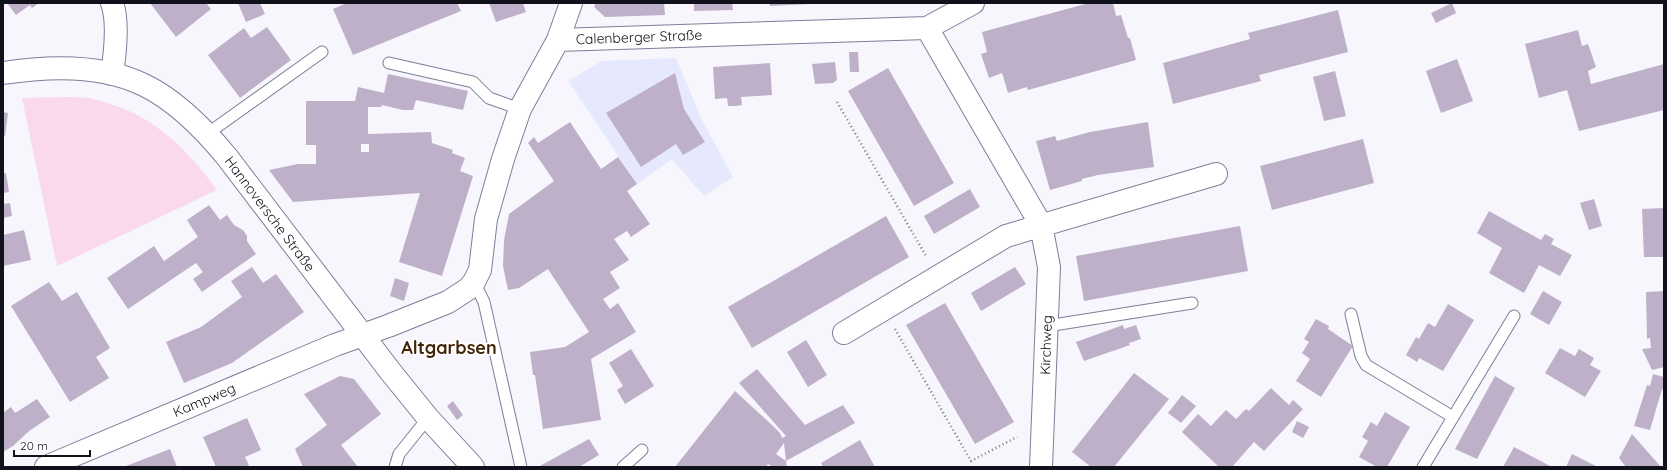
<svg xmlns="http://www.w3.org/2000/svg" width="1667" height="470" font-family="Quicksand,sans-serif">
	<rect width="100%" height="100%" fill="#f6f6fc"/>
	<path fill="#e6e8fe" d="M676,58L702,120L733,177L704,196L672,159L637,184L568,81L602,61Z"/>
	<path fill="#fad8ed" d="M22,98C44,98 67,96 89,98C95,99 101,101 107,103C154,116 189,151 217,190L57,266Z"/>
	<path fill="#bfb0ca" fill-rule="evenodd" d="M7,3H39L32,8L30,5L16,15Z
		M150,3H206L211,9L176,37Z
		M238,3H260L265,14L246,22Z
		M347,3H457L461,11L353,55L333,9Z
		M489,3H523L526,12L496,22Z
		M596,3H664L665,15L605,17L594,7Z
		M694,3H732L733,10L694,11Z
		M769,3H810V4L770,6Z
		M1089,3H1113L1116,16L1121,15L1128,38H1130L1136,60L1028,90L1027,87L1008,93L1002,73L989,78L981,54L987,52L982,32Z
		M1452,3L1456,13L1436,23L1431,13Z
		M1338,10L1348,52L1259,75L1261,81L1173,104L1163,63L1250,39L1248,33Z
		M267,27L291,60L240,98L208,55L244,28L251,38Z
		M1578,30L1582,46L1588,44L1596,67L1588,71L1591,84L1664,64V110L1579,131L1567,90L1539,98L1525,44Z
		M849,52H858L859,72H850Z
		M1457,59L1473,101L1441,113L1426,71Z
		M835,62L837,80L833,83L815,84L812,64Z
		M770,63L772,95L741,97L742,105L735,106H728L727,98L715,99L713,67Z
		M888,68L954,183L914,206L848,91Z
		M1335,71L1346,116L1324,121L1313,77Z
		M675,73L684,109L705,142L683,155L676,144L641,167L606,113Z
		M388,74L468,91L463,110L416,100L413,110H403L382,105L381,107H368V134L431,132L432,143L453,150L452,153L465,158L460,171L473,176L442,276L399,262L420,193L293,202L269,170L298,164H316V145H306V101H355L358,87L384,93ZM361,144H369V152H361Z
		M3,112L8,113L5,136H3Z
		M570,122L601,169L618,157L637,184L627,191L650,224L631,237L627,231L614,239L629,260L610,272L620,288L603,299L610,309L618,303L636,332L591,359L601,420L543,429L535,375H533L530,352L565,347L589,332L548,269L519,288L508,290L503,266L504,240L509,214L554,181L528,143L534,137L538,143Z
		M1148,122L1154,167L1098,175L1082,179V181L1050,190L1036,141L1055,136L1057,141L1090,132Z
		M1363,139L1374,183L1272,210L1260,166Z
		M6,173L9,192L3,193V174Z
		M970,189L980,207L934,234L924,216Z
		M1594,199L1602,226L1589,230L1580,203Z
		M10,203L12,216L3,218V204Z
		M209,205L220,220L227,215L234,225L243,230L247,236V241L256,254L202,292L193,279L203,272L196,263L128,309L107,278L154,246L164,261L198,237L187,220Z
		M1664,208V257H1644L1642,209Z
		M1489,211L1541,240L1545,234L1554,239L1551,244L1572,255L1560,276L1539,265L1524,293L1489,273L1502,248L1477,233Z
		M886,216L909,257L752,348L728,307Z
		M1240,226L1248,271L1084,301L1076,256Z
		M24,230L31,260L3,266V235Z
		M252,267L263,283L276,274L304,312L232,363L184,383L166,342L201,327L242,297L231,281Z
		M1015,267L1026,284L981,311L971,293Z
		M395,278L409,283L404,301L390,296Z
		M49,282L62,301L77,292L110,348L96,357L109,378L70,402L11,306Z
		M1543,291L1562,302L1549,325L1530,314Z
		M1664,291V367L1652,370L1642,349L1651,348L1650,338L1647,339L1646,292Z
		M945,303L1014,422L975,444L906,325Z
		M1448,304L1474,320L1443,371L1419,358L1417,362L1406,355L1416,337L1419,339L1428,323L1435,327Z
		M1316,319L1329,326L1328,329L1353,346L1321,397L1296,381L1310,359L1302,353L1309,342L1304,339Z
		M1123,325L1124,329L1136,325L1141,339L1129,343L1130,345L1084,361L1076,342Z
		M806,340L827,375L808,387L787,352Z
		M1560,348L1575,356L1579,349L1594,358L1590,365L1601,371L1585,397L1545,373Z
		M631,349L654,386L625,404L617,390L623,386L609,363Z
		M757,369L805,425L843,405L855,423L786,461L784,443L776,454L786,461L787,467H773L768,464L766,467H675L735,391L772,425L780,433L782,438L786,436L739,383Z
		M1134,373L1169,399L1114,467H1091L1072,452Z
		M1653,374L1664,377V390L1662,389L1650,430L1634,426L1647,385L1650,386Z
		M340,376L354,379L381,414L341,445L358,467H303L295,449L327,425L304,394Z
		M1495,376L1515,388L1477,459L1455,449Z
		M1271,388L1289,405L1293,400L1303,409L1264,451L1254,442L1232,467H1219L1182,432L1198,414L1211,426L1226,410L1236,419L1246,409L1249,411Z
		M1182,395L1196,406L1181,423L1168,413Z
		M37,399L50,417L29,431L13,446L3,452V411L4,412L11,407L15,413Z
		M453,401L463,415L457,420L447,406Z
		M1385,412L1410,427L1387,467H1377L1359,457L1368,441L1362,437L1371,422L1377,426Z
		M247,418L261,450L245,457L249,465L244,467H216L203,437Z
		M1297,421L1309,427L1303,438L1292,432Z
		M1632,434L1661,467H1626L1619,458Z
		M589,439L599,455L579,467H538Z
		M860,440L875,467H823L821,463Z
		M1514,447L1552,467H1503Z
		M170,449L177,467H127L126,466Z
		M1572,454L1598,467H1566Z"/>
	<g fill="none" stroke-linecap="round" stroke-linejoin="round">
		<defs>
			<path id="lane" d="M389,63L473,82L489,98L520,109
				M207,134L322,52
				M474,282L484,302L521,467
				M1351,314L1361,356L1366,365L1453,417
				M1047,326L1192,303
				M395,467L399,454L428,418
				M623,467L642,450
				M1423,467L1514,316"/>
			<path id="street" d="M112,3C119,22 115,54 112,74
				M927,28L1041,225L1049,267L1041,467
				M558,40L927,28L973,3
				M844,333L1006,236L1216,174
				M46,467L335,345L388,326L448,302L468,289L474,282L480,270L486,219L503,159L520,109L558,40L571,3"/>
			<path id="secondary" d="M3,73C48,66 102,64 144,85C177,101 204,129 227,157L390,371L428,418L473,467"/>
		</defs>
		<use href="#lane" stroke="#7d7e99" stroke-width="13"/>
		<use href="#street" stroke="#7d7e99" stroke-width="24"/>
		<use href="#secondary" stroke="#7d7e99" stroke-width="24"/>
		<path stroke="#7c7c84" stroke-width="2.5" stroke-dasharray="1 3" stroke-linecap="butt" d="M837,102L926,256
			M895,329L971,461L1017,437"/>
		<use href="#lane" stroke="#fff" stroke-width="11"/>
		<use href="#street" stroke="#fff" stroke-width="22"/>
		<use href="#secondary" stroke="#fff" stroke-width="22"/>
	</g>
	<g text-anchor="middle" stroke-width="3.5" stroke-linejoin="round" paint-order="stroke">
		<g font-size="14" fill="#11111b" stroke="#fff">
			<text transform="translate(639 37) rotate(-2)" y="5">Calenberger Straße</text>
			<text transform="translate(270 214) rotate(53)" y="5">Hannoversche Straße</text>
			<text transform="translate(1046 345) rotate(-88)" y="5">Kirchweg</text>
			<text transform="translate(204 400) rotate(-23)" y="5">Kampweg</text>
		</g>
		<g font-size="18" font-weight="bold" fill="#412506" stroke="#fff">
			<text x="449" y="354">Altgarbsen</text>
		</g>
	</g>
	<rect width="1667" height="470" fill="none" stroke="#11111b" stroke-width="8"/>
	<path d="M14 450v6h76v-6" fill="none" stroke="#11111b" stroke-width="2"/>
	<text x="20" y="450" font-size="12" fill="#11111b" stroke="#ffffff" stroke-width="3" paint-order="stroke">20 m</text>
</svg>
